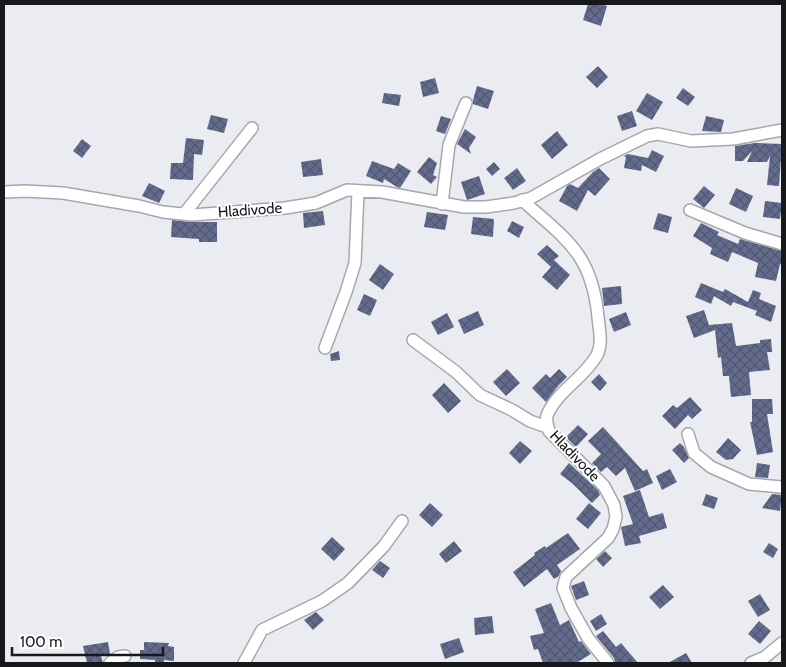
<svg xmlns="http://www.w3.org/2000/svg" width="786" height="667" font-family="Cabin,sans-serif">
	<defs>
		<pattern id="building-cross-hatch" width="8" height="8" patternUnits="userSpaceOnUse" patternTransform="scale(1.25)"><rect width="8" height="8" fill="#636c8c"/><path d="M0 0l8 8M0 8l8-8" fill="none" stroke="#515872"/></pattern>
	</defs>
	<rect width="100%" height="100%" fill="#eaecf1"/>
	<path fill="url(#building-cross-hatch)" d="M588,4H599L607,6L601,26L583,20Z
		M598,66L608,77L597,88L586,77Z
		M435,78L439,93L423,97L420,82Z
		M477,86L494,91L488,109L473,104V100Z
		M683,88L695,97L688,106L676,98Z
		M384,93L401,95L399,106L382,103Z
		M647,93L663,102L652,120L636,111Z
		M632,111L637,126L622,131L617,116Z
		M211,115L228,119L224,133L207,129Z
		M441,116L451,119L445,134L436,131Z
		M706,116L724,120L721,132L702,131Z
		M465,129L476,137L469,148L471,154L457,144Z
		M557,131L568,145L552,159L541,145Z
		M186,138L204,140L202,155L194,154L193,180L170,179L171,163H183Z
		M82,139L91,146L82,158L73,151Z
		M755,143L782,144L779,186L767,185L770,156L767,162H747L752,151L743,161H735V146Z
		M652,150L664,156L656,172L642,165L641,171L624,168L626,157L624,156L628,154L648,158Z
		M429,157L437,163L433,175L437,177L431,184L417,172Z
		M321,159L323,175L303,177L301,162Z
		M372,161L394,169L398,163L411,171L400,188L397,187L384,179L383,183L366,176Z
		M494,162L500,169L492,176L486,169Z
		M517,168L526,181L513,190L504,178Z
		M599,168L610,179L595,196L588,190L577,211L559,201L567,186L570,184L578,188L593,172Z
		M479,176L485,194L467,200L461,182Z
		M149,183L165,191L159,203L142,196Z
		M704,186L715,195L704,208L693,199Z
		M736,188L753,196L746,212L729,204Z
		M765,201L782,203L780,219L763,217Z
		M323,211L325,225L304,228L303,213Z
		M427,212L448,215L445,230L424,227Z
		M658,213L672,217L668,233L653,229Z
		M473,217L494,219L493,237L471,234Z
		M172,220L191,222H217V242H199V239L171,237Z
		M512,221L524,227L519,238L507,231Z
		M701,223L719,232L717,235L738,244L740,239L782,251V265L780,264L776,281L755,277L758,263L732,252L728,262L710,254L712,248L693,236Z
		M547,245L559,256L554,260L570,275L557,290L542,277L551,267L537,254Z
		M380,264L394,274L383,290L369,280Z
		M701,283L723,292L725,289L748,302L753,290L761,293L759,299L776,306L771,322L755,315L757,311L733,302L731,306L714,296L711,304L695,297Z
		M621,286L622,304L604,306L602,288Z
		M364,294L377,300L370,316L357,310Z
		M704,310L709,325L732,323L736,346L760,343V340L771,339L772,352H767L770,370L749,372L751,395L731,397L729,376H723L721,357L718,358L715,330L694,338L686,316Z
		M478,311L484,325L464,334L458,320Z
		M626,312L631,325L614,332L609,319Z
		M447,313L454,327L438,335L431,322Z
		M339,351L340,360L331,361L330,354Z
		M507,369L520,383L506,396L493,382Z
		M559,369L567,377L558,386L546,402L532,388L546,374L550,378Z
		M599,374L607,383L600,391L591,382Z
		M444,383L461,401L448,413L432,395Z
		M690,397L702,410L692,419L688,415L675,429L662,416L673,405L677,408Z
		M752,399H772L773,414H767L773,452L757,455L750,422H752Z
		M578,425L588,434L576,447L566,437Z
		M603,427L643,471L647,469L653,483L635,491L625,468L616,476L607,467L601,472L592,463L601,454L588,441Z
		M728,438L741,450L733,459L726,460L716,452Z
		M520,441L532,451L520,464L509,453Z
		M680,443L684,447L689,458L684,463L672,450Z
		M569,463L598,490L600,495L592,503L573,484L560,474Z
		M757,463L770,465L768,478L755,477Z
		M670,469L677,482L662,490L656,476Z
		M640,490L649,517L663,513L667,528L639,536L641,543L625,546L621,527L633,524L623,496Z
		M706,494L718,498L714,509L702,505Z
		M772,494L782,495L780,511L762,508Z
		M430,503L443,515L432,527L419,515Z
		M589,503L601,513L588,529L576,519Z
		M568,533L580,549L557,565L561,571L559,576L554,579L547,569L524,587L513,572L535,555L534,553L545,546L546,548Z
		M332,537L345,549L334,561L321,549Z
		M454,541L462,551L446,563L439,554Z
		M769,543L778,549L773,558L763,552Z
		M605,551L612,558L603,567L596,559Z
		M380,561L390,568L383,578L372,570Z
		M584,581L589,595L576,600L571,586Z
		M663,585L674,597L660,609L649,597Z
		M760,594L770,610L758,617L748,601Z
		M551,603L560,625L569,620L579,642L581,641L591,654L576,663H543L538,649L534,650L530,636L544,633L535,609Z
		M316,612L324,620L313,630L304,620Z
		M601,614L607,624L596,631L590,621Z
		M492,616L494,633L475,635L474,618Z
		M759,621L771,631L760,644L748,634Z
		M603,631L616,647L621,643L638,663H615L614,658L596,636Z
		M459,638L464,652L445,659L440,644Z
		M108,642L110,654L101,656L103,663H87L83,646Z
		M144,642L169,643L168,646L174,647V661L164,660V663H155V660L140,659V650H144Z
		M686,653L692,663H668Z"/>
	<g fill="none" stroke-linecap="round" stroke-linejoin="round">
		<defs>
			<path id="minor" d="M4,192L25,191L63,193L139,206L163,212L192,215L285,208L316,203L347,190L382,192L464,207H486L514,203L531,198L600,159L647,136L658,134L691,141L733,139L782,130
				M522,200C567,240 592,254 598,317C599,329 603,343 597,355C585,377 559,390 548,413C545,419 547,425 549,431L604,486L614,505L616,517L613,529L608,538L566,577L563,588L571,608L588,638L608,663
				M442,204L449,145L466,103
				M690,210L745,233L782,244
				M184,214L252,128
				M413,340L456,372L480,395L512,410L530,421L547,427
				M325,348L346,292L355,263L358,191
				M688,434L694,453L711,467L749,484L782,487
				M110,663L118,657L125,656
				M244,663L262,630L322,601L348,583L384,546L402,521
				M751,663L765,657L782,643"/>
		</defs>
		<use href="#minor" stroke="#a5a7ad" stroke-width="14"/>
		<use href="#minor" stroke="#fff" stroke-width="11"/>
	</g>
	<g text-anchor="middle" stroke-width="4" stroke-linejoin="round" paint-order="stroke">
		<g font-size="15" fill="#17181a" stroke="#fff">
			<text transform="translate(250 210) rotate(-4)" y="5">Hladivode</text>
			<text transform="translate(575 456) rotate(46)" y="5">Hladivode</text>
		</g>
	</g>
	<rect width="786" height="667" fill="none" stroke="#17181a" stroke-width="10"/>
	<path d="M12 647v8h151v-8" fill="none" stroke="#17181a" stroke-width="2.5"/>
	<text x="20" y="647" font-size="15" fill="#17181a" stroke="#ffffff" stroke-width="4" paint-order="stroke">100 m</text>
</svg>
